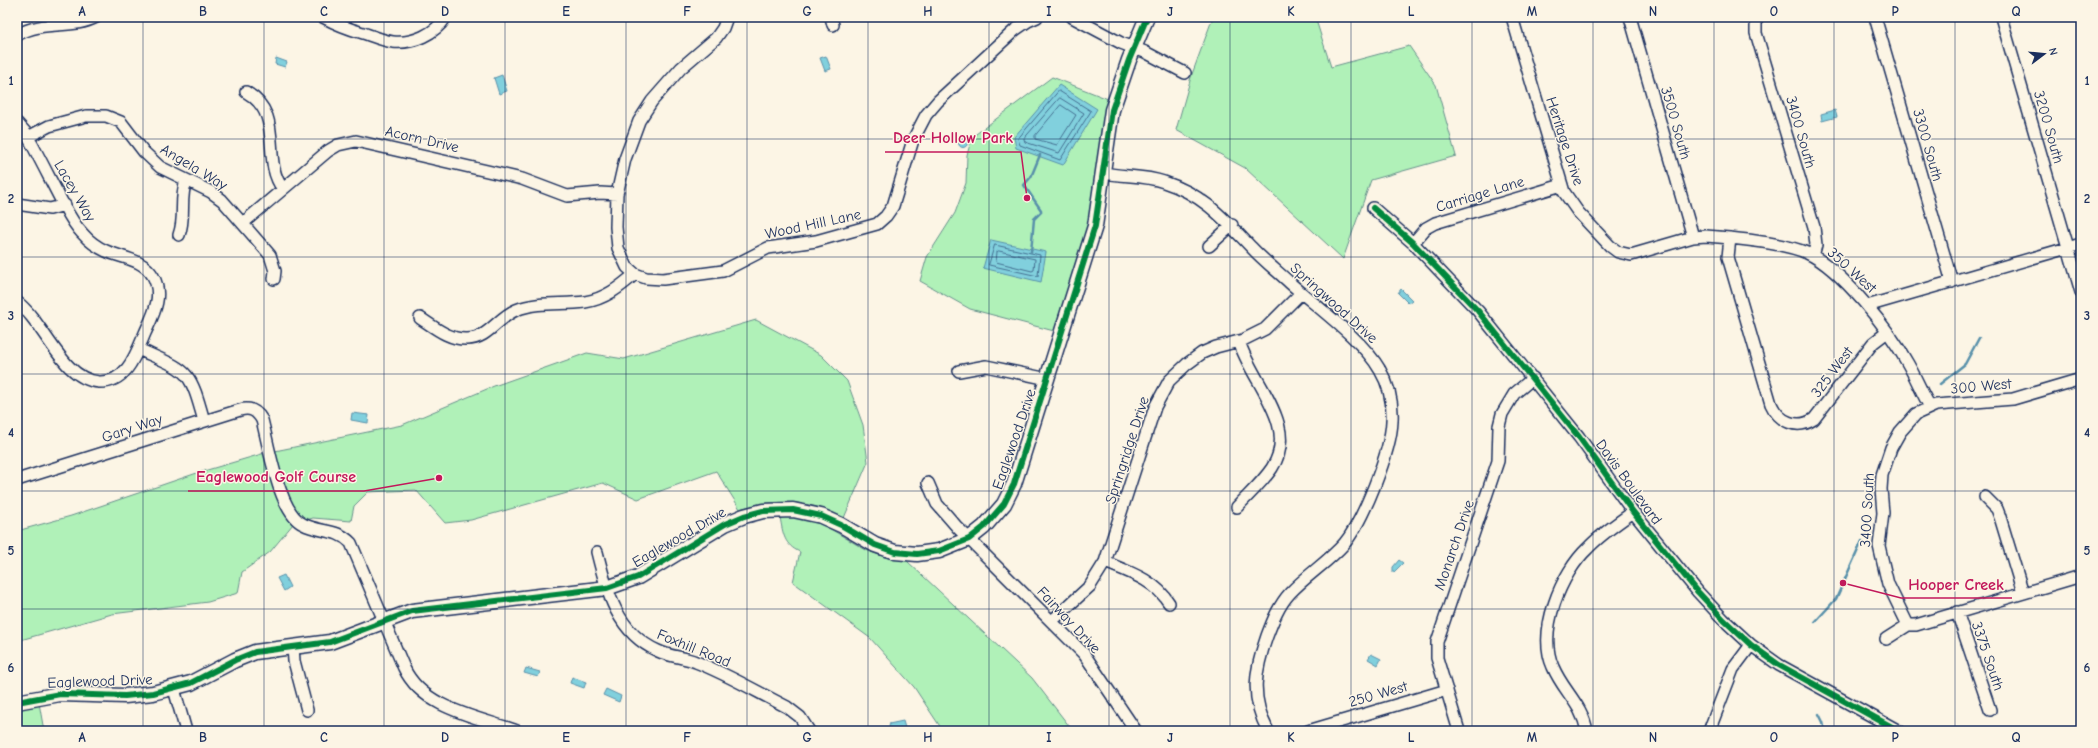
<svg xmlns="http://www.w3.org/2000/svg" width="2098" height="748" font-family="'Comic Neue',sans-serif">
	<rect width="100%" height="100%" fill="#fcf5e5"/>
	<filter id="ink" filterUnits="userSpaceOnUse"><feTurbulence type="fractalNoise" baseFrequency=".025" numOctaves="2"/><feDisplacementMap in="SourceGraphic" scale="8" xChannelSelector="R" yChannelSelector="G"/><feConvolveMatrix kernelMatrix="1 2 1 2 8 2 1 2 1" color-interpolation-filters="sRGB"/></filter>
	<g filter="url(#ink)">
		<path fill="#b0f1b8" stroke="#66908b" d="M1213,17H1315L1331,67L1409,46L1436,85L1456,156L1371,180L1343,259L1245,168L1176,130L1191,77Z
			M1052,77L1108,99L1100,136L1098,172L1090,226L1077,271L1054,331L970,309L920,281L927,257L955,213L966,183L967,155L972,137Z
			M756,320L821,355L847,381L863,425L868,462L844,518C811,500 776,498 740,509L716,471L638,499L603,483L471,520L445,523L416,490L368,492L354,506L351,521L313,518L293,524L270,552L242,572L238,593L208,602L112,614L17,641V531L71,516L197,473L265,453L402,425L494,386L587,353L624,359Z
			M780,517L799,518L822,524L866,550L884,557L907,561L1032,678L1073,731H943L914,687L870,638L793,582L800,552C784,545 783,534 780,517Z
			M39,703L44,731H17V709Z"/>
		<path fill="#81d0dd" stroke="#5890aa" d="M826,56L831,69L825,71L820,58Z
			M276,58L287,62L285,67L275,64Z
			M502,75L507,91L499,94L494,78Z
			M1059,85L1097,109L1063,165L1016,148L1014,137Z
			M1835,110L1837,117L1822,121L1821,114Z
			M958.5 143a4.5 4.5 0 1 1 9 0a4.5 4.5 0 1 1-9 0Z
			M991,240L1046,252L1041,282L983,268Z
			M1401,289L1412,300L1408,303L1398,293Z
			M352,413L369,415L368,423L351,420Z
			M1399,560L1403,563L1393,573V567Z
			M284,575L290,587L284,591L277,578Z
			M1371,654L1381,659L1378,665L1368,659Z
			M526,668L540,672L538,677L524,673Z
			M572,677L586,682L584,688L570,683Z
			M606,689L621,696L619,702L603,695Z
			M903,721L905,728L890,731L889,724Z"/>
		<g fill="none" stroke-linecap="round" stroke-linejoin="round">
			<path stroke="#446f91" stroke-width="1" d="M1059,91L1091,111L1060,160L1020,145L1018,139Z
				M1060,98L1084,113L1059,153L1025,142L1024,139Z
				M1061,105L1076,115L1057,145L1035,139V136Z
				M995,245L1040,255L1038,276L989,265Z
				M999,251L1035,259L1034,270L1032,271L996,262L997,252Z"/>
			<path stroke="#5890aa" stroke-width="2.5" d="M1031,252L1034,219L1041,212V210L1024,185L1031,177L1040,155
				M1940,384L1965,364L1979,338
				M1815,622L1836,599L1862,541
				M1819,714L1823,722L1825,731"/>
			<defs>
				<path id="minor" d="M323,17C336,24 349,29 363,33C373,36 383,41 393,42C413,44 435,34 446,17
					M727,17L723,28L716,38L681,68L652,101L639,121L625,159L617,194L616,227L618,248L627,267L635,274L646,278L663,279L723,271L768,248L816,241L877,224L886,216L893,206L913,140L926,115L938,101L1015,30L1028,21L1037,17
					M831,17L833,25
					M1072,17L1121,43L1145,52L1185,73
					M1512,17L1564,192L1578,212L1610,246L1618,252L1631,255L1693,237L1706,236C1733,238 1782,242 1807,253C1841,268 1890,331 1908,364C1916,378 1922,393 1930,407
					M1630,17L1693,237
					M1756,17V33L1814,227L1816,245L1813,256
					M1875,17L1952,282
					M2001,17L2081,292
					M17,35C44,19 72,30 96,17
					M246,92C286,115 260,159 283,189
					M17,123L26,133C38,155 49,177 61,200C67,211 73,224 82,233C88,240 97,247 106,251C122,258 143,259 153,276C164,296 153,315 145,333C136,354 127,383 99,382C62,380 45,323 17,302
					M28,137L49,126L86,116H106L121,122L144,152L160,167L211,192L222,200L270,255L275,271L274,279
					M1104,173C1124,177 1144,175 1164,182C1204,195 1223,218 1251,247C1263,260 1277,271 1290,283C1317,307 1363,340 1380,370C1389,385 1393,403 1392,421C1391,451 1363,521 1344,544C1328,562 1307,575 1290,593C1279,605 1273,620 1267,636C1255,670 1250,697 1268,731
					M17,204L50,209L65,205
					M1373,208L1413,243L1478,311L1579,437L1633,512L1698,592L1724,620L1751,645L1779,665L1899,731
					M243,223L328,151L338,145L356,141L522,179L567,196L600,193L617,194
					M179,235C186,216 179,201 186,180
					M1730,238L1728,257L1771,404C1779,422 1797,430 1814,419L1873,343L1886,333
					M1413,243L1426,228L1435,223L1562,185
					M1209,246L1232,225
					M1867,306L2081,244
					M420,318C434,327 449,340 467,339C488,339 497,318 516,310C538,301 562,305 585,302C605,299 620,287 635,274
					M138,349C189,372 189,367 204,421
					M959,371L986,366L1048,379
					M17,480L240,410C251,407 257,411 262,420C269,446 279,513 303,524C320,533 337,528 351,543L404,668C423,709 478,717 517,731
					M928,483L937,504L957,527L1084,654L1136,731
					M1985,497L1997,509L2000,517L2023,593
					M1237,507C1248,495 1262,483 1272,468C1300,425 1251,382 1239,341
					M597,552C607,592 617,633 658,651C671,657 684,657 696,662C727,674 757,692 787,707L800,717L809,731
					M1105,562C1129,572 1155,580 1169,603
					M1957,612L1990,710
					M1052,621L1090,586L1105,562L1155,407L1169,381L1187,364L1202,353L1216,347L1243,340L1265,329L1301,293
					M1908,625L1888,584L1879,546L1883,513L1881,489L1882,475L1891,448L1900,432L1916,414L1936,405L2013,399L2081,379
					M1886,639L1908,625H1916L2081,576
					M293,646L294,661L307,710
					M174,689L186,731
					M1308,731L1447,690
					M1459,731L1437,658V642L1498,461L1499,426L1502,414L1514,394L1533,378
					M1587,731C1582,704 1563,691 1553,667C1537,631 1561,573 1588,548C1601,534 1618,523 1633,512
					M1709,731L1733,669L1751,645"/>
				<path id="major" d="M17,702L60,694L125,696L153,693L191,683L235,660L255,652L330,642L412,611L607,588L638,577L725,524L744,516L763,511L793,510L821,516L841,525L875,545L895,552L917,554L939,551L969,539L984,527L1004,504L1014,484L1095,226L1112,110L1129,60L1147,17"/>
			</defs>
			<use href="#minor" stroke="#1b2f5e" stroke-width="14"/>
			<use href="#major" stroke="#1b2f5e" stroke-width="17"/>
			<use href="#minor" stroke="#fcf5e5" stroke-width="11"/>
			<use href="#major" stroke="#fcf5e5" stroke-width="14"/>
			<defs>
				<path id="cycleway" d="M1373,208L1413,243L1478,311L1579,437L1633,512L1698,592L1724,620L1751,645L1779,665L1899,731
					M17,702L60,694L125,696L153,693L191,683L235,660L255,652L330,642L412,611L607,588L638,577L725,524L744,516L763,511L793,510L821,516L841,525L875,545L895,552L917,554L939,551L969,539L984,527L1004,504L1014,484L1095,226L1112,110L1129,60L1147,17"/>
			</defs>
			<use href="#cycleway" stroke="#fcf5e5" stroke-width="8"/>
			<use href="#cycleway" stroke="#00873e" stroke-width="6"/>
		</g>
	</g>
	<path fill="none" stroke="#1b2f5e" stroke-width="1" stroke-opacity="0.55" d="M143,17V731M264,17V731M384,17V731M505,17V731M626,17V731M747,17V731M868,17V731M989,17V731M1109,17V731M1230,17V731M1351,17V731M1472,17V731M1593,17V731M1714,17V731M1834,17V731M1955,17V731M17,139H2081M17,257H2081M17,374H2081M17,491H2081M17,609H2081"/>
	<g text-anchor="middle" stroke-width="3" stroke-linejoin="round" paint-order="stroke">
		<g font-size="15" fill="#1b2f5e" stroke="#fcf5e5">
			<text transform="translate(1676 123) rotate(74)" y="5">3500 South</text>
			<text transform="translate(2049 127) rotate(74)" y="5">3200 South</text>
			<text transform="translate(1801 132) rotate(74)" y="5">3400 South</text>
			<text transform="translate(422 139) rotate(13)" y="5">Acorn Drive</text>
			<text transform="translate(1565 141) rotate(72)" y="5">Heritage Drive</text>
			<text transform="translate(1928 145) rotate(74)" y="5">3300 South</text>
			<text transform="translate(194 167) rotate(31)" y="5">Angela Way</text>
			<text transform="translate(75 191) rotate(60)" y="5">Lacey Way</text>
			<text transform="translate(1480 194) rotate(-17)" y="5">Carriage Lane</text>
			<text transform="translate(813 224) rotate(-12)" y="5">Wood Hill Lane</text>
			<text transform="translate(1852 270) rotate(42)" y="5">350 West</text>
			<text transform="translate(1334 303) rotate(42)" y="5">Springwood Drive</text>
			<text transform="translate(1832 372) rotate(-53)" y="5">325 West</text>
			<text transform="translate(1981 386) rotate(-5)" y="5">300 West</text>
			<text transform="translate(132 428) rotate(-18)" y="5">Gary Way</text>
			<text transform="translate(1014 439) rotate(-71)" y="5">Eaglewood Drive</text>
			<text transform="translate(1127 450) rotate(-72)" y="5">Springridge Drive</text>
			<text transform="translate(1629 482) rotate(54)" y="5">Davis Boulevard</text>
			<text transform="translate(1867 510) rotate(-87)" y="5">3400 South</text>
			<text transform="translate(679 537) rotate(-30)" y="5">Eaglewood Drive</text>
			<text transform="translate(1454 545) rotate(-71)" y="5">Monarch Drive</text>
			<text transform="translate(1069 620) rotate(47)" y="5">Fairway Drive</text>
			<text transform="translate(694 648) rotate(22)" y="5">Foxhill Road</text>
			<text transform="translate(1988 656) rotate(71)" y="5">3375 South</text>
			<text transform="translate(100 681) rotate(-2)" y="5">Eaglewood Drive</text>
			<text transform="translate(1378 694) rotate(-16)" y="5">250 West</text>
		</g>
	</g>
	<path fill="none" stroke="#c2185b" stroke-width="1.5" d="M1027 198L1021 152H885M439 478L364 491H188M1843 583L1901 598H2012"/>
	<g fill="#c2185b" stroke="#fcf5e5" stroke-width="1.5">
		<circle cx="1027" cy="198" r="4"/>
		<circle cx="439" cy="478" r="4"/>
		<circle cx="1843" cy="583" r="4"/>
	</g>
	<g font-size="16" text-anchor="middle" font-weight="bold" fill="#c2185b" stroke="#fcf5e5" stroke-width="3" stroke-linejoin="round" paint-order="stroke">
		<text x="953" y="143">Deer Hollow Park</text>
		<text x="276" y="482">Eaglewood Golf Course</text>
		<text x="1956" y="590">Hooper Creek</text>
	</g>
	<rect width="2098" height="748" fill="none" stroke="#fcf5e5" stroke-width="44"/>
	<g transform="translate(2044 54) rotate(74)" stroke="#fcf5e5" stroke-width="3" paint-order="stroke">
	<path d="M0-3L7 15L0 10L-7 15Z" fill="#1b2f5e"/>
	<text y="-6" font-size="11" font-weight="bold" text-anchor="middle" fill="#1b2f5e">N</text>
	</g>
	<rect x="22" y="22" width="2054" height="704" fill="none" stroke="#1b2f5e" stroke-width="1.5"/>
	<g font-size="13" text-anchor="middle" font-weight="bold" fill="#1b2f5e">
		<text x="82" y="16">A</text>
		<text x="203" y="16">B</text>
		<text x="324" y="16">C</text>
		<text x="445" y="16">D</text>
		<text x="566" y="16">E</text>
		<text x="687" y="16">F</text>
		<text x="807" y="16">G</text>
		<text x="928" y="16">H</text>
		<text x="1049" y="16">I</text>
		<text x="1170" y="16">J</text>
		<text x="1291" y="16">K</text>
		<text x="1411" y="16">L</text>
		<text x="1532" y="16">M</text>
		<text x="1653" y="16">N</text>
		<text x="1774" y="16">O</text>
		<text x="1895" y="16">P</text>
		<text x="2016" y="16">Q</text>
		<text x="11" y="85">1</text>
		<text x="2087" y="85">1</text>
		<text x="11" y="203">2</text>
		<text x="2087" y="203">2</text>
		<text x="11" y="320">3</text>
		<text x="2087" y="320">3</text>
		<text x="11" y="437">4</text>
		<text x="2087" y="437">4</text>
		<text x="11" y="555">5</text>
		<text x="2087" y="555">5</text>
		<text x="11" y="672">6</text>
		<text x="2087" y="672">6</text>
		<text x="82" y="742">A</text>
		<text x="203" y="742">B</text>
		<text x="324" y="742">C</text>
		<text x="445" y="742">D</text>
		<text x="566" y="742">E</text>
		<text x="687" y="742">F</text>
		<text x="807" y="742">G</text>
		<text x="928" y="742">H</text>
		<text x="1049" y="742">I</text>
		<text x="1170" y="742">J</text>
		<text x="1291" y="742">K</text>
		<text x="1411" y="742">L</text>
		<text x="1532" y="742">M</text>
		<text x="1653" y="742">N</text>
		<text x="1774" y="742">O</text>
		<text x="1895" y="742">P</text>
		<text x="2016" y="742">Q</text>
	</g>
</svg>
